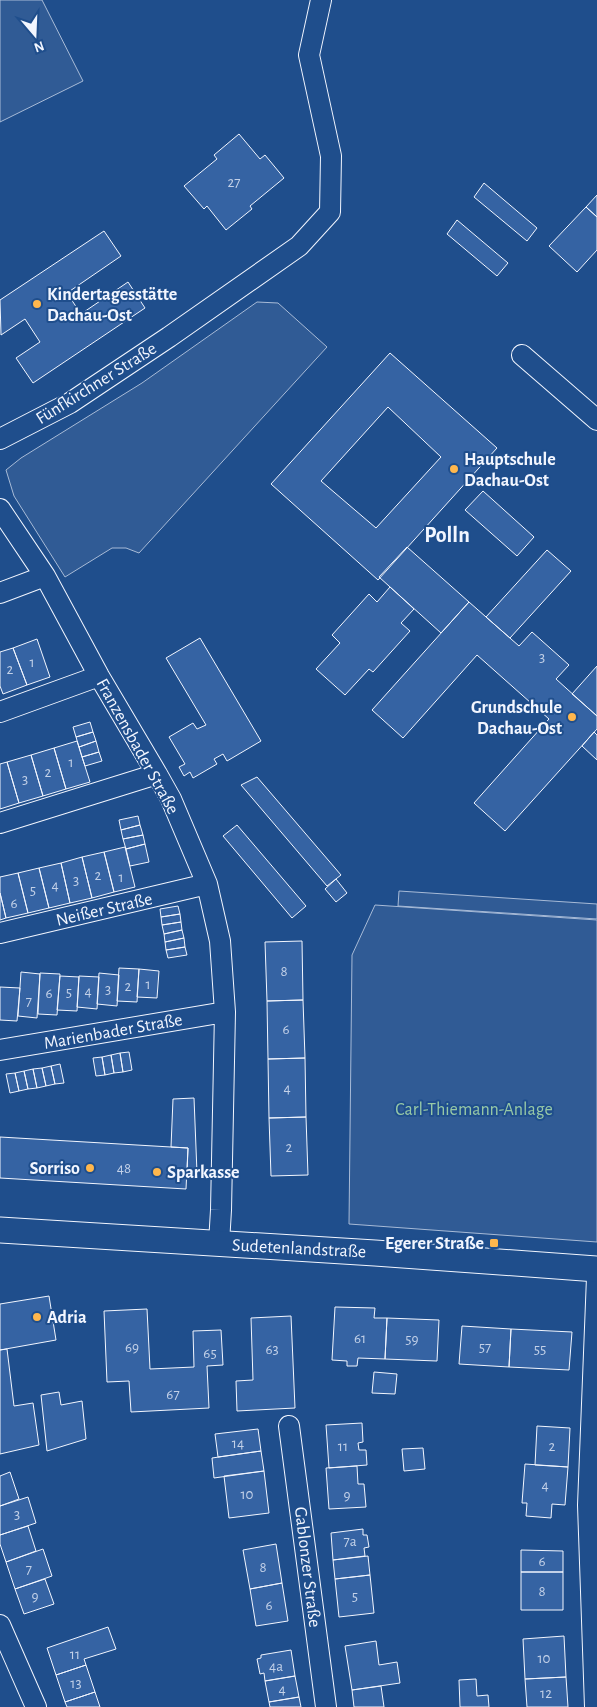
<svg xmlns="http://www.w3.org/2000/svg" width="597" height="1707" font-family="'Alegreya Sans',sans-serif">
	<rect width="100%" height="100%" fill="#1f4e8c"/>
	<path fill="#305b95" stroke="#a8bbd7" d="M0,0H42L83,81L0,122Z
		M257,302L278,303L327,347L139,553L126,548H112L65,577L14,496L6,470L21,458L142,383Z
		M399,891L597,904V919L398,906Z
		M375,905L597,920V1242L349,1224L352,955Z"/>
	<path fill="#3563a3" stroke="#f2f6ff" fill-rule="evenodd" d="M239,134L260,159L265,155L284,178L250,206L252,209L226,230L207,206L204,209L184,186L217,159L214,155Z
		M484,183L537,228L527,241L474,197Z
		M597,195V217L586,207Z
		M586,207L597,217V250L577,272L549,246Z
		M457,220L508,263L497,276L447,234Z
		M104,231L121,256L67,293L81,314L128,282L145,308L33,383L16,358L40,342L25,319L1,335L0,300Z
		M390,353L497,448L378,580L271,484ZM388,407L441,457L376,528L321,481Z
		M483,491L534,537L517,556L465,510Z
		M407,547L469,602L441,633L379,577Z
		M547,550L571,571L510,638L486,617Z
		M390,587L414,609L401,623L410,631L373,672L369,669L345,695L316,669L340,643L332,635L369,594L377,602Z
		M469,602L519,646L532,632L569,665L556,679L597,716V729L505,831L474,803L549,719L477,655L403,738L372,710Z
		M200,638L261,741L227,761L223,754L214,759L217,764L193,778L190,772L184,776L179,767L185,764L169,737L193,723L197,729L206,725L166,658Z
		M37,639L50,677L27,685L13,648Z
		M13,648L27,685L3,694L0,686V652Z
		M597,666V716L572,694Z
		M90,722L93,732L76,737L73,727Z
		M93,732L96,741L79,747L76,737Z
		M594,732L597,735V760L582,746Z
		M77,741L90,782L66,789L54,748Z
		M96,741L99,752L82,757L79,747Z
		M54,748L66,789L43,796L31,755Z
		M99,752L102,761L85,766L82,757Z
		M31,755L43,796L19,803L7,762Z
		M7,762L19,803L0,809V764Z
		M257,777L341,875L327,886L241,785Z
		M138,816L140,825L121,830L119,820Z
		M140,825L143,835L123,839L121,830Z
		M237,825L306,906L292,918L223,836Z
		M143,835L145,844L126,849L123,839Z
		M145,844L149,862L130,866L126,849Z
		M125,847L135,887L114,892L104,852Z
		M104,852L114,892L92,898L82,857Z
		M82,857L92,898L70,903L61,863Z
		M61,863L70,903L49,908L39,868Z
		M39,868L49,908L28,913L18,873Z
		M18,873L28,913L6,918L0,893V877Z
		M336,879L347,893L336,902L325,889Z
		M0,893L6,918L0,920Z
		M178,906L180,914L161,917L160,909Z
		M180,914L181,922L162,925L161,917Z
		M181,922L182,930L164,934L162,925Z
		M182,930L184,938L165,942L164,934Z
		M184,938L185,947L166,950L165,942Z
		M302,941L303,1000L267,1001L265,942Z
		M185,947L187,955L168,958L166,950Z
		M119,968L139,969L137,1002L117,1001Z
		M139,969L159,971L157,998L137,997Z
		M21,972L40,974L37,1018L18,1016Z
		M40,973L60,974L57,1015L38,1014Z
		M99,973L119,975L117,1006L97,1004Z
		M60,976L79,977L77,1011L57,1010Z
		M79,976L99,977L97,1009L77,1007Z
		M0,987L20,988L17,1021L0,1020Z
		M303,1000L305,1058L268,1059L267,1001Z
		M129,1052L132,1070L123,1072L120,1053Z
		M120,1053L123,1072L114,1073L111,1055Z
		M111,1055L114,1073L105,1075L102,1057Z
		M102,1057L105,1075L96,1076L93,1058Z
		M305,1058L306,1117L269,1118L268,1059Z
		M60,1064L64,1083L55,1084L51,1066Z
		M51,1066L55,1084L46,1086L42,1068Z
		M42,1068L46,1086L37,1088L33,1069Z
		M33,1069L37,1088L28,1089L24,1071Z
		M24,1071L28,1089L19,1091L15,1073Z
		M15,1073L19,1091L10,1093L6,1074Z
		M194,1098L197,1173H187L188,1148L171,1147L173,1099Z
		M306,1117L308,1175L271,1176L269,1118Z
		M0,1137L188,1148L186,1189L0,1178Z
		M49,1296L56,1340L0,1350V1304Z
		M335,1307L375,1308L374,1318H387L385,1359L358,1358L357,1366H347V1361L332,1360Z
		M147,1309L150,1369L194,1367L193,1331L221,1330L223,1365L207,1366L209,1408L131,1412L129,1381L107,1382L104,1311Z
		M291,1316L295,1408L237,1411L236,1381L253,1380L251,1318Z
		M387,1318L439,1320L437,1361L385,1359Z
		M462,1326L511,1329L509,1367L459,1364Z
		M511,1329L572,1332L569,1370L509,1367Z
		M7,1349L14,1406L33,1403L39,1445L0,1454V1350Z
		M374,1372L397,1374L395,1394L372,1393Z
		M59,1392L61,1405L82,1401L86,1439L47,1451L41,1395Z
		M362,1423L363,1442L358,1443L359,1450H366L367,1465L329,1468L326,1425Z
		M537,1426L570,1428L568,1467L535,1465Z
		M258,1429L261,1451L218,1457L215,1434Z
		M423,1448L425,1469L404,1471L402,1449Z
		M261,1451L264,1471L214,1478L212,1458Z
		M525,1464L568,1467L565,1505L552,1504L551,1518L526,1516L527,1503H522Z
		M357,1466L358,1484H364L366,1507L329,1509L326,1468Z
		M264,1471L269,1513L229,1518L224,1476Z
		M10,1472L19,1499L0,1506V1476Z
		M28,1497L36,1523L0,1535V1506Z
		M28,1526L36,1551L6,1562L0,1544V1535Z
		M363,1529V1535H367L369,1547L364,1548L365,1556L333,1560L331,1533Z
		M276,1544L282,1583L250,1589L243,1550Z
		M43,1549L52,1576L15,1589L6,1562Z
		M521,1550L563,1551V1572H521Z
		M368,1556L370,1575L335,1579L333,1560Z
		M521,1572H563V1610H521Z
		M370,1575L374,1613L339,1617L335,1579Z
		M45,1579L54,1604L24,1614L15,1589Z
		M282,1583L288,1621L256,1626L250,1589Z
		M108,1627L116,1649L84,1659L86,1665L56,1675L47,1648Z
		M564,1636L566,1677L525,1679L523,1639Z
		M376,1641L379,1665L397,1662L400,1683L352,1690L345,1646Z
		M291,1650L295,1676L265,1681L264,1673L260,1674L257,1659L261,1658V1655Z
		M86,1665L95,1692L65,1702L56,1675Z
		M295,1676L299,1697L269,1702L265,1681Z
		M566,1677L568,1707H527L525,1679Z
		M476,1679L477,1696L488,1695L489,1707H460L459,1680Z
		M381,1686L384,1707H354L352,1690Z
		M95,1692L100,1707H67L65,1702Z
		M299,1697L301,1707H270L269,1702Z"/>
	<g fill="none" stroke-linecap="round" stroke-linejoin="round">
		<defs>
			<path id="minor" d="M522,355L597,420
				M0,439L70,403L169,337L299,246L330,212L331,156L309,55L321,0
				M0,509L45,576L99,676L157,774L171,799L207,884L220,941L225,1012L221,1210L219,1243
				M0,593L45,576
				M0,712L99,676
				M0,823L157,774
				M0,933L207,884
				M0,1050L225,1012
				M289,1426L326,1707
				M0,1625L36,1707
				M595,1707L588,1505L597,1277"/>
			<path id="tertiary" d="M0,1230L375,1253L597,1269"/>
		</defs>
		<use href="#minor" stroke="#f2f6ff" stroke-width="22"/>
		<use href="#tertiary" stroke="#f2f6ff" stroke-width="27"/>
		<use href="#minor" stroke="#1f4e8c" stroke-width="20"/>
		<use href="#tertiary" stroke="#1f4e8c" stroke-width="25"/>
	</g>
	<g fill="#ffb74d" stroke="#1f4e8c" stroke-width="2">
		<circle cx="37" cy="304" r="5"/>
		<circle cx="454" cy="469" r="5"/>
		<circle cx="572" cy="717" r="5"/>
		<circle cx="90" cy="1168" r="5"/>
		<circle cx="157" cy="1172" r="5"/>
		<rect x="489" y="1238" width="10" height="10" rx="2.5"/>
		<circle cx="37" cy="1317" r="5"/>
	</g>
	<g text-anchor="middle" stroke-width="4" stroke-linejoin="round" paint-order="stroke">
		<g font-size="15" fill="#c3d1e8">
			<text x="234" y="187">27</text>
			<text x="542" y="662">3</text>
			<text x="32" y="667">1</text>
			<text x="10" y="674">2</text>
			<text x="71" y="767">1</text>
			<text x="48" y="777">2</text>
			<text x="25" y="784">3</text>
			<text x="98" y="880">2</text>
			<text x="121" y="882">1</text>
			<text x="76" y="885">3</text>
			<text x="55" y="890">4</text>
			<text x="33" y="895">5</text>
			<text x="14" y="908">6</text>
			<text x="284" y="976">8</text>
			<text x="148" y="989">1</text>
			<text x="128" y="991">2</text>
			<text x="108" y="994">3</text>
			<text x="88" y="996">4</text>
			<text x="69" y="997">5</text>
			<text x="49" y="998">6</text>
			<text x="29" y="1006">7</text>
			<text x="286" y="1034">6</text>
			<text x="287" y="1093">4</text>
			<text x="289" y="1152">2</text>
			<text x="124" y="1173">48</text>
			<text x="360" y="1343">61</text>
			<text x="412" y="1344">59</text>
			<text x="132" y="1352">69</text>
			<text x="485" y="1352">57</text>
			<text x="272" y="1354">63</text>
			<text x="540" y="1354">55</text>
			<text x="210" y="1358">65</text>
			<text x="173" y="1399">67</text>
			<text x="238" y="1448">14</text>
			<text x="343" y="1451">11</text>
			<text x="552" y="1451">2</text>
			<text x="545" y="1490">4</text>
			<text x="247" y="1499">10</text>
			<text x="347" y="1500">9</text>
			<text x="17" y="1519">3</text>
			<text x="350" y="1546">7a</text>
			<text x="542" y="1566">6</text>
			<text x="263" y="1572">8</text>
			<text x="29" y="1574">7</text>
			<text x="542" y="1596">8</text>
			<text x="35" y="1601">9</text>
			<text x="355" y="1601">5</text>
			<text x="269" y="1610">6</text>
			<text x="75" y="1659">11</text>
			<text x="544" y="1663">10</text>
			<text x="276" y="1671">4a</text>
			<text x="76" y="1688">13</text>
			<text x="282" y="1694">4</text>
			<text x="546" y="1698">12</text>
		</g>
		<g font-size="18" font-weight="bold" fill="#f2f6ff" stroke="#1f4e8c" text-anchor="start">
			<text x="47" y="300">Kindertagesstätte<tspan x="47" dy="21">Dachau-Ost</tspan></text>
			<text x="464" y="465">Hauptschule<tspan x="464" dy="21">Dachau-Ost</tspan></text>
			<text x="562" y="713" text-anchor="end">Grundschule<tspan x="562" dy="21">Dachau-Ost</tspan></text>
			<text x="80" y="1174" text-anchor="end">Sorriso</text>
			<text x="167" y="1178">Sparkasse</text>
			<text x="484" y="1249" text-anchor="end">Egerer Straße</text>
			<text x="47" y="1323">Adria</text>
		</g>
		<g font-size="18" fill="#f2f6ff" stroke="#1f4e8c">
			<text transform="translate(96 383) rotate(-32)" y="6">Fünfkirchner Straße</text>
			<text transform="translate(138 746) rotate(61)" y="6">Franzensbader Straße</text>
			<text transform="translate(104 909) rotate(-13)" y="6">Neißer Straße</text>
			<text transform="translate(113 1031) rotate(-10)" y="6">Marienbader Straße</text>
			<text transform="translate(299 1248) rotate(3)" y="6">Sudetenlandstraße</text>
			<text transform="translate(308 1567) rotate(83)" y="6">Gablonzer Straße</text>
		</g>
		<g font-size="18" fill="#97c8a6" stroke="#1f4e8c">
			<text x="474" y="1115">Carl-Thiemann-Anlage</text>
		</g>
		<g font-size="22" font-weight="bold" fill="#f2f6ff" stroke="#1f4e8c">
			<text x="447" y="542">Polln</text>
		</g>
	</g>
	<g transform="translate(35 35) rotate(161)" stroke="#1f4e8c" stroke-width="4" paint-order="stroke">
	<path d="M0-4L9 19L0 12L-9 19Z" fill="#f2f6ff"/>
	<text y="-8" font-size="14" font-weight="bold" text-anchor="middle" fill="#f2f6ff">N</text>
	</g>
</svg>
